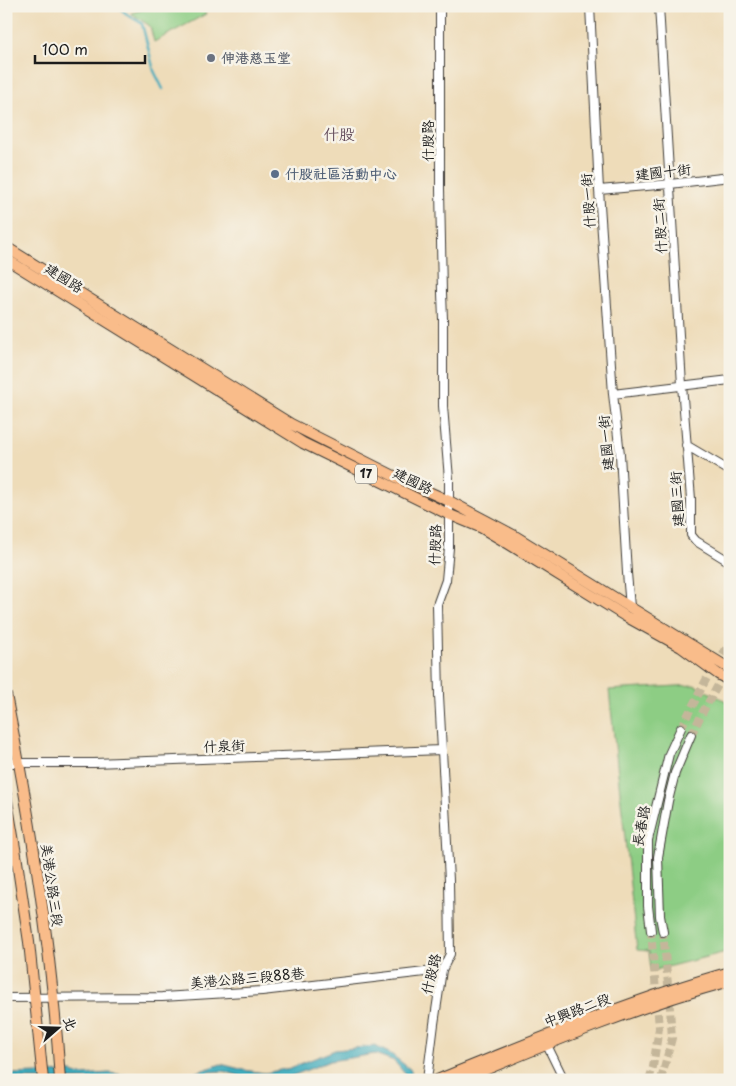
<svg xmlns="http://www.w3.org/2000/svg" width="736" height="1086" font-family="'Playpen Sans','LXGW WenKai TC',sans-serif">
	<rect width="100%" height="100%" fill="#f7f3e8"/>
	<filter id="ink" filterUnits="userSpaceOnUse"><feTurbulence type="fractalNoise" baseFrequency=".02" numOctaves="2"/><feDisplacementMap in="SourceGraphic" scale="10" xChannelSelector="R" yChannelSelector="G"/><feConvolveMatrix kernelMatrix="1 2 1 2 8 2 1 2 1" color-interpolation-filters="sRGB"/></filter>
	<filter id="wash" filterUnits="userSpaceOnUse"><feTurbulence type="fractalNoise" baseFrequency=".0096" numOctaves="4" result="noise"/><feDisplacementMap in="SourceGraphic" scale="20" xChannelSelector="R" yChannelSelector="G"/><feGaussianBlur stdDeviation="1.12" result="paint"/><feColorMatrix in="noise" values="0 0 0 0 0 0 0 0 0 0 0 0 0 0 0 0 0 1.4 0 .05"/><feComposite in="paint" operator="in"/></filter>
	<g filter="url(#wash)">
		<rect width="100%" height="100%" fill="#eedcb9"/>
		<path fill="#8dcd84" stroke="#547450" d="M178,6H203L206,14L154,42L150,26L131,13L145,9Z
			M694,685L730,703V951L651,971L649,951L637,950L609,690Z"/>
		<path fill="#3daabc" stroke="#2c636c" d="M375,1046L391,1054L411,1070L412,1080H406V1075L394,1061L375,1054L330,1061L284,1079H251L223,1071L210,1072L193,1080L6,1079V1074L72,1072L81,1075L109,1073L153,1079H176L221,1064L244,1070L265,1073L290,1068L335,1050Z"/>
		<g fill="none" stroke-linecap="round" stroke-linejoin="round">
			<path stroke="#3daabc" stroke-width="2.5" d="M118,6C122,10 126,14 131,17C136,20 138,20 142,24L154,71L163,89"/>
		</g>
	</g>
	<g filter="url(#ink)">
		<g fill="none" stroke-linecap="round" stroke-linejoin="round">
			<path stroke="#c4b69a" stroke-width="8" stroke-dasharray="8 4" stroke-linecap="butt" d="M681,728L708,676L730,643
				M691,735L705,708L725,673
				M649,1080L653,1067L659,1028L651,931
				M661,1080L672,1038L669,995L663,932"/>
			<defs>
				<path id="minor" d="M590,6L599,190L613,394L620,454L627,573L630,607
					M659,6L682,385L691,499V535L696,541L730,562
					M599,190L670,184L730,177
					M613,394L730,380
					M686,445L730,471
					M6,763H94L442,750
					M651,931L648,906V840L669,754L681,728
					M663,932L660,916L658,857L668,801L675,773L691,735
					M6,998L162,997L262,991L442,970
					M545,1041L564,1080
					M427,1080L434,1024L442,970L450,954L449,880L439,695L437,605L446,580L449,548V479L443,406V319L442,293L440,189V6"/>
				<path id="major" d="M6,247L291,424L400,479L449,501L515,536L730,669
					M6,259L303,443L448,514L482,528L509,544L625,616L681,647L718,674L730,681
					M6,695C31,822 52,950 60,1080
					M6,795L15,848L29,942L43,1080
					M437,1080C534,1041 630,1000 730,972
					M461,1080C549,1043 638,1006 730,981"/>
			</defs>
			<use href="#minor" stroke="#3c3934" stroke-width="10"/>
			<use href="#major" stroke="#3c3934" stroke-width="12"/>
			<use href="#minor" stroke="#fff" stroke-width="8"/>
			<use href="#major" stroke="#f9bc8a" stroke-width="10"/>
		</g>
	</g>
	<circle fill="#6b7280" stroke="#f7f3e8" stroke-width="2" cx="211" cy="58" r="5"/>
	<circle fill="#5c6f8a" stroke="#f7f3e8" stroke-width="2" cx="275" cy="174" r="5"/>
	<g text-anchor="middle" stroke-width="5" stroke-linejoin="round" paint-order="stroke">
		<rect fill="#f7f3e8" stroke="#5e5c59" stroke-width="1" x="355" y="464.5" width="22" height="19" rx="4"/>
		<g font-size="12" font-weight="bold" fill="#1c1c1c">
			<text x="366" y="478">17</text>
		</g>
		<g font-size="14" font-weight="bold" fill="#5b616d" stroke="#f7f3e8" text-anchor="start">
			<text x="221" y="63">伸港慈玉堂</text>
		</g>
		<g font-size="14" fill="#1c1c1c" stroke="#f7f3e8">
			<text transform="translate(428 141) rotate(-90)" y="5">什股路</text>
			<text transform="translate(663 172) rotate(-6)" y="5">建國十街</text>
			<text transform="translate(588 201) rotate(-94)" y="5">什股一街</text>
			<text transform="translate(660 226) rotate(-93)" y="5">什股二街</text>
			<text transform="translate(64 278) rotate(32)" y="5">建國路</text>
			<text transform="translate(606 443) rotate(-95)" y="5">建國一街</text>
			<text transform="translate(413 481) rotate(26)" y="5">建國路</text>
			<text transform="translate(677 499) rotate(-93)" y="5">建國三街</text>
			<text transform="translate(435 545) rotate(-88)" y="5">什股路</text>
			<text transform="translate(224 746) rotate(-2)" y="5">什泉街</text>
			<text transform="translate(641 826) rotate(-80)" y="5">長春路</text>
			<text transform="translate(52 885) rotate(82)" y="5">美港公路三段</text>
			<text transform="translate(431 974) rotate(-76)" y="5">什股路</text>
			<text transform="translate(247 978) rotate(-5)" y="5">美港公路三段88巷</text>
			<text transform="translate(577 1010) rotate(-21)" y="5">中興路二段</text>
		</g>
		<g font-size="14" font-weight="bold" fill="#4e5e75" stroke="#f7f3e8" text-anchor="start">
			<text x="285" y="179">什股社區活動中心</text>
		</g>
		<g font-size="16" fill="#644d5c" stroke="#f7f3e8">
			<text x="339" y="140">什股</text>
		</g>
	</g>
	<rect width="736" height="1086" fill="none" stroke="#f7f3e8" stroke-width="25"/>
	<g transform="translate(58 1028) rotate(70)" stroke="#f7f3e8" stroke-width="4" paint-order="stroke">
	<path d="M0-4L9 19L0 12L-9 19Z" fill="#1c1c1c"/>
	<text y="-8" font-size="14" font-weight="bold" text-anchor="middle" fill="#1c1c1c">北</text>
	</g>
	<path d="M35 55v8h110v-8" fill="none" stroke="#1c1c1c" stroke-width="2.5"/>
	<text x="42" y="55" font-size="15" fill="#1c1c1c" stroke="#f7f3e8" stroke-width="4" paint-order="stroke">100 m</text>
</svg>
